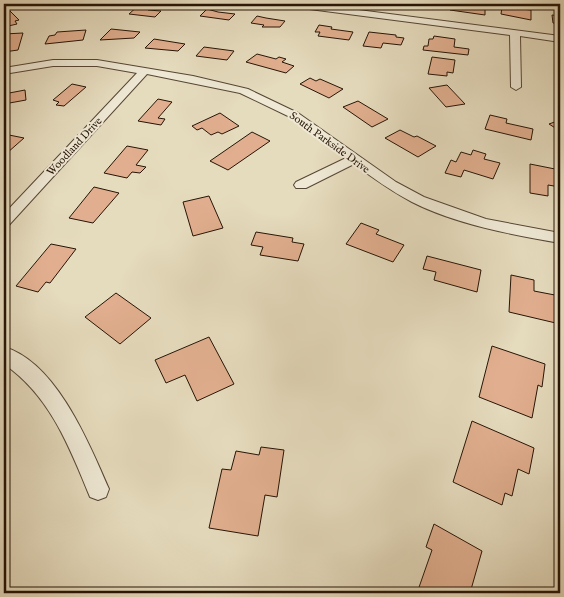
<svg xmlns="http://www.w3.org/2000/svg" width="564" height="597" font-family="'IM FELL English',serif">
	<rect width="100%" height="100%" fill="#e5dbbd"/>
	<filter id="stains"><feTurbulence type="fractalNoise" baseFrequency=".004" numOctaves="4"/><feColorMatrix values="0 0 0 0 .2 0 0 0 0 .09 0 0 0 0 .02 0 0 0 .5 -.17"/></filter>
	<radialGradient id="worn" r=".72"><stop offset=".6" stop-color="#630" stop-opacity="0"/><stop offset="1" stop-color="#630" stop-opacity=".3"/></radialGradient>
	<path fill="#e1af8f" stroke="#261406" d="M403,4H439L438,8Z
		M452,4L478,5V7L485,8V15L450,10Z
		M139,5L151,6L148,10L161,11L155,17L129,14Z
		M502,7L531,10V20L501,14Z
		M8,9L19,20L15,21L17,24L4,27V10Z
		M207,9L218,12L235,14L229,20L200,16Z
		M552,15L560,16V24L553,23Z
		M257,16L266,18L285,21L280,27H262L264,25L251,23Z
		M319,25L332,27L331,29L353,32L349,40L318,36L320,32H315Z
		M111,29L140,32L134,38L100,40Z
		M86,30L83,40L45,44L49,36L55,35L57,32Z
		M369,32L396,35V37L404,38L401,45L383,43L381,48L363,46Z
		M23,33L18,50L4,52V34Z
		M434,36L455,39L454,47L469,49L468,55L423,50L424,46H428L429,39H433Z
		M154,39L185,44L178,51L145,48Z
		M204,47L234,51L227,60L196,56Z
		M257,54L276,59L279,57L286,59L282,62L294,66L286,73L246,62Z
		M432,57L455,60L453,73L447,72V76L428,74Z
		M310,78L316,81L320,79L343,89L329,98L300,84Z
		M72,84L86,87L64,106L56,105L59,102L53,100Z
		M447,85L465,104L446,107L429,88Z
		M25,90L26,100L4,104V94Z
		M158,99L172,102L158,118L165,119L161,125L138,121Z
		M358,101L388,119L372,127L343,107Z
		M220,113L239,126L222,134L218,132L211,135L202,128L197,130L192,126Z
		M490,115L507,119L506,123L533,129L531,140L485,129Z
		M560,120V131L549,124Z
		M400,130L414,137L417,136L436,146L418,157L385,138Z
		M252,132L270,141L228,170L210,161Z
		M4,134L24,138L7,153L4,152Z
		M127,146L148,150L136,165L146,167L140,173L132,172L127,178L104,173Z
		M473,150L486,154L484,159L500,163L493,179L464,170L461,177L445,173L451,160L456,162L461,152L471,155Z
		M530,164L560,170V187L548,185V196L530,193Z
		M94,187L119,193L93,223L69,218Z
		M209,196L223,228L193,236L183,202Z
		M361,223L379,230L376,234L404,245L393,262L346,244Z
		M256,232L293,238L292,242L304,244L298,261L260,255L263,247L251,245Z
		M51,244L76,249L50,283L46,282L38,292L16,286Z
		M427,256L481,270L477,292L434,280L436,272L423,269Z
		M511,275L534,280V291L560,296V324L509,312Z
		M116,293L151,318L120,344L85,317Z
		M209,337L234,384L197,401L185,375L166,383L155,360Z
		M492,346L545,364L542,387L538,385L532,418L479,397Z
		M472,421L534,448L529,474L518,469L512,496L505,493L502,505L453,482Z
		M261,447L284,450L277,497L265,495L258,536L209,528L222,469L231,470L236,451L259,455Z
		M434,524L482,551L470,593H417L432,550L426,547Z"/>
	<g fill="none" stroke-linecap="round" stroke-linejoin="round">
		<defs>
			<path id="minor" d="M290,4H312L560,36V42L520,36L521,87L516,90L511,87L510,35L294,7Z
				M53,60H97L193,76L248,89L298,113L396,182L424,197L486,219L560,233V243C513,235 455,224 412,202C391,191 373,178 354,164L306,188H296L294,185L296,182L346,158L290,117L240,93L147,74L9,225L4,227V214L137,73L97,66H53L4,74V68Z
				M4,347C56,362 89,443 109,489L106,497L98,500L90,497C69,446 50,396 4,364Z"/>
		</defs>
		<use href="#minor" stroke="#564634" stroke-width="2"/>
		<use href="#minor" fill="#eee8d4" fill-rule="evenodd"/>
	</g>
	<g text-anchor="middle" stroke-width="4" stroke-linejoin="round" paint-order="stroke">
		<g font-size="11" fill="#261406" stroke="#eee8d4">
			<text transform="translate(330 142) rotate(36)" y="4">South Parkside Drive</text>
			<text transform="translate(74 146) rotate(-47)" y="4">Woodland Drive</text>
		</g>
	</g>
	<rect width="564" height="597" fill="none" stroke="#e5dbbd" stroke-width="20"/>
	<rect x="5" y="5" width="554" height="587" fill="none" stroke="#261406" stroke-width="2.5"/>
	<rect x="10" y="10" width="544" height="577" fill="none" stroke="#261406"/>
	<rect width="100%" height="100%" filter="url(#stains)"/>
	<rect width="100%" height="100%" fill="url(#worn)"/>
</svg>
